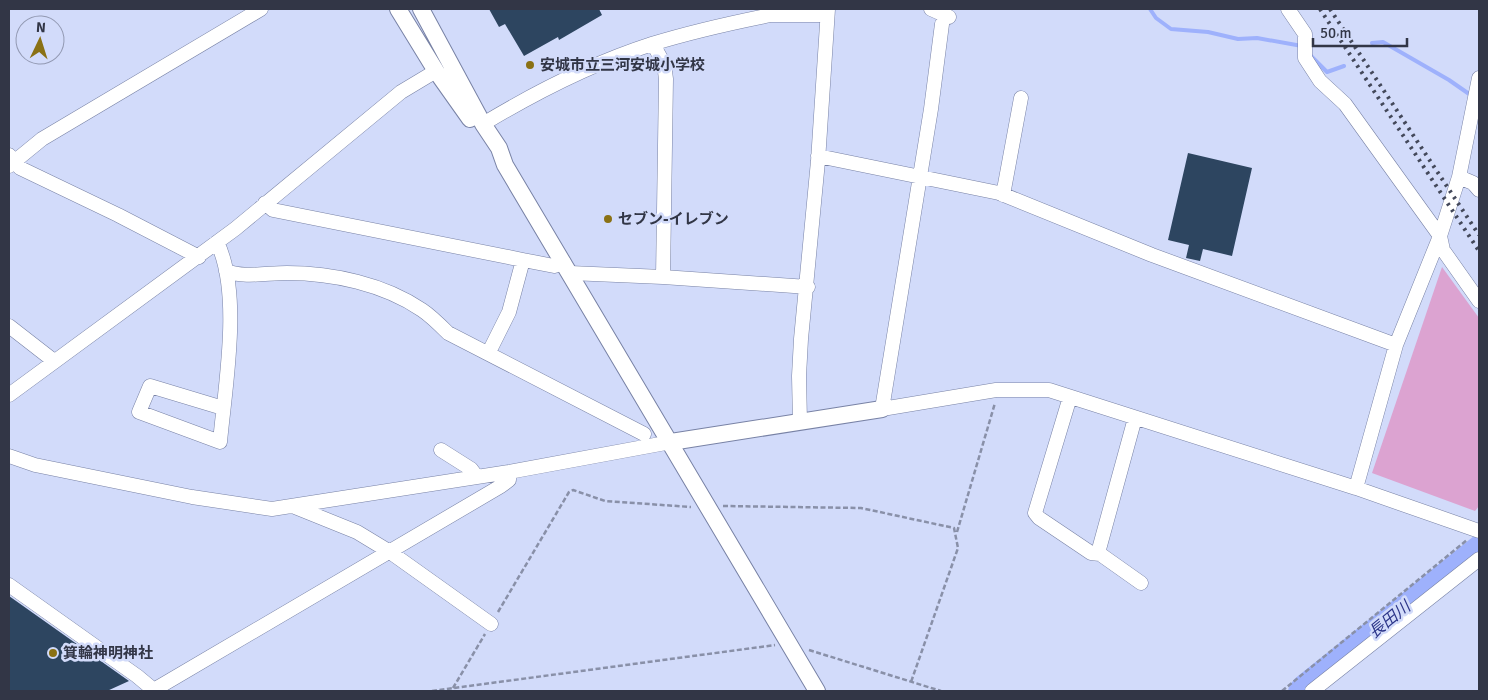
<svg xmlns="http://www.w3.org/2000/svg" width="1488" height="700" font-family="Signika,'Noto Sans JP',sans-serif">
	<rect width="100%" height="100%" fill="#d2dbfa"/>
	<path fill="#dca3d1" d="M1442,267L1479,318V506L1475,511L1372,473Z"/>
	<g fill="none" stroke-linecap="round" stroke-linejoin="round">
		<path stroke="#9eb1fc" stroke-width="4" d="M1150,9L1156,18L1171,29L1208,32L1238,39L1257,38L1302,46
			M1372,43L1383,42L1449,80L1472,96
			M1310,55L1327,72L1344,66"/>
		<path stroke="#9eb1fc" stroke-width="22" d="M1299,691L1303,686L1479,546"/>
	</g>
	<path fill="#2d4560" d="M489,9H599L602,15L559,40L558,37L524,56L505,24L499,27Z
		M1188,153L1252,168L1232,256L1203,249L1200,261L1186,258L1189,245L1168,240Z
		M9,596L129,681L107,691H9Z"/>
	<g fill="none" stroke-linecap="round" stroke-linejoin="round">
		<defs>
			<path id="minor" d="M769,9L771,15H826
				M931,9L949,17
				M1288,9L1305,34V58L1320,81L1345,104L1440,236L1443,250L1479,301
				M942,24L931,109L882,409L996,390H1049L1356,488L1479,531
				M653,44L664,64L666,79L663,277
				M483,124C536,92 593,63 652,44C691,32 731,23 771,15
				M9,155L20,168L118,215L199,257
				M818,156L999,193L1152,255L1396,345
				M9,166L42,139L261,9
				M1459,177L1473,183L1479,190
				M1003,195L1021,98
				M265,203L273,210L523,260L554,266L564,263
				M217,242C242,294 225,386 220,442L139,412L150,386L223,408
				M226,271C244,278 267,273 287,273C332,273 384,284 422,310C431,316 440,325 448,333L644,434
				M570,273L663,277L808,287
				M9,326L54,361
				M489,352L509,312L523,260
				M9,395L235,229L401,92L436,71
				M1070,397L1035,513L1039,518L1091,553L1100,554L1141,583
				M800,422L799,376L801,339L818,161L828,9
				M441,450L471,469L477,477
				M9,456L35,465L192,497L272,509L509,472L671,442
				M1356,488L1396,345L1440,236L1459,177L1479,78
				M295,507L357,532L390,552L491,624
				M1098,553L1135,418
				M9,585L137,676L155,691
				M152,691L501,486L509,480V472
				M1312,691L1479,559"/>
			<path id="tertiary" d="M398,9L436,71L470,119
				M421,9L483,124L499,148L505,165L817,691
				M671,442L882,409"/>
		</defs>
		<use href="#minor" stroke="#7882a5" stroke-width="15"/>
		<use href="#tertiary" stroke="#7882a5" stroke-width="18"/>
		<path stroke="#8990a8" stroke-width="2.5" stroke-dasharray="5 2.5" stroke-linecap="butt" d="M723,506L861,508L954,528L958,548L911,682
			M957,532L995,403
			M498,612L569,492L573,490L605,501L691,507
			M809,650L941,691
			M453,688L485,634
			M432,691L775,645
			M1282,691L1467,540"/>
		<use href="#minor" stroke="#fff" stroke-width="14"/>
		<use href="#tertiary" stroke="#fff" stroke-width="16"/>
		<path stroke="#43485a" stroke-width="4" stroke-dasharray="2.5 5" stroke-linecap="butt" d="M1320,9L1479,251
			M1330,9L1479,235"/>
	</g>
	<g fill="#8a7114" stroke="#d2dbfa" stroke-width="2">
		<circle cx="530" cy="65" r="5"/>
		<circle cx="608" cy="219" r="5"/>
		<circle cx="53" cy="653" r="5"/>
	</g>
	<g text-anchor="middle" stroke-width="5" stroke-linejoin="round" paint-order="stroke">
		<g font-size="15" font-weight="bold" fill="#323646" stroke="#d2dbfa" text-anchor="start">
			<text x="540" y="70">安城市立三河安城小学校</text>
			<text x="618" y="224">セブン-イレブン</text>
			<text x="63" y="658">箕輪神明神社</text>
		</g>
		<g font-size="16" font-style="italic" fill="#2c3589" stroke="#d2dbfa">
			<text transform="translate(1389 619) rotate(-39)" y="6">長田川</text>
		</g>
	</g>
	<rect width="1488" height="700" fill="none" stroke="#323646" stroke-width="20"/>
	<g transform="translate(40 40) rotate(4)"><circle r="24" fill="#d2dbfa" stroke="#9299b2"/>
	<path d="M0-4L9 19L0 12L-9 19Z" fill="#8a7114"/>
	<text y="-8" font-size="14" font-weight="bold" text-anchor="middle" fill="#323646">N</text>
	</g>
	<path d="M1313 38v8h94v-8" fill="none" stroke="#323646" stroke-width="2.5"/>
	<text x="1320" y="38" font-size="15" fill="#323646" stroke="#d2dbfa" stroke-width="4" paint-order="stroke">50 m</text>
</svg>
